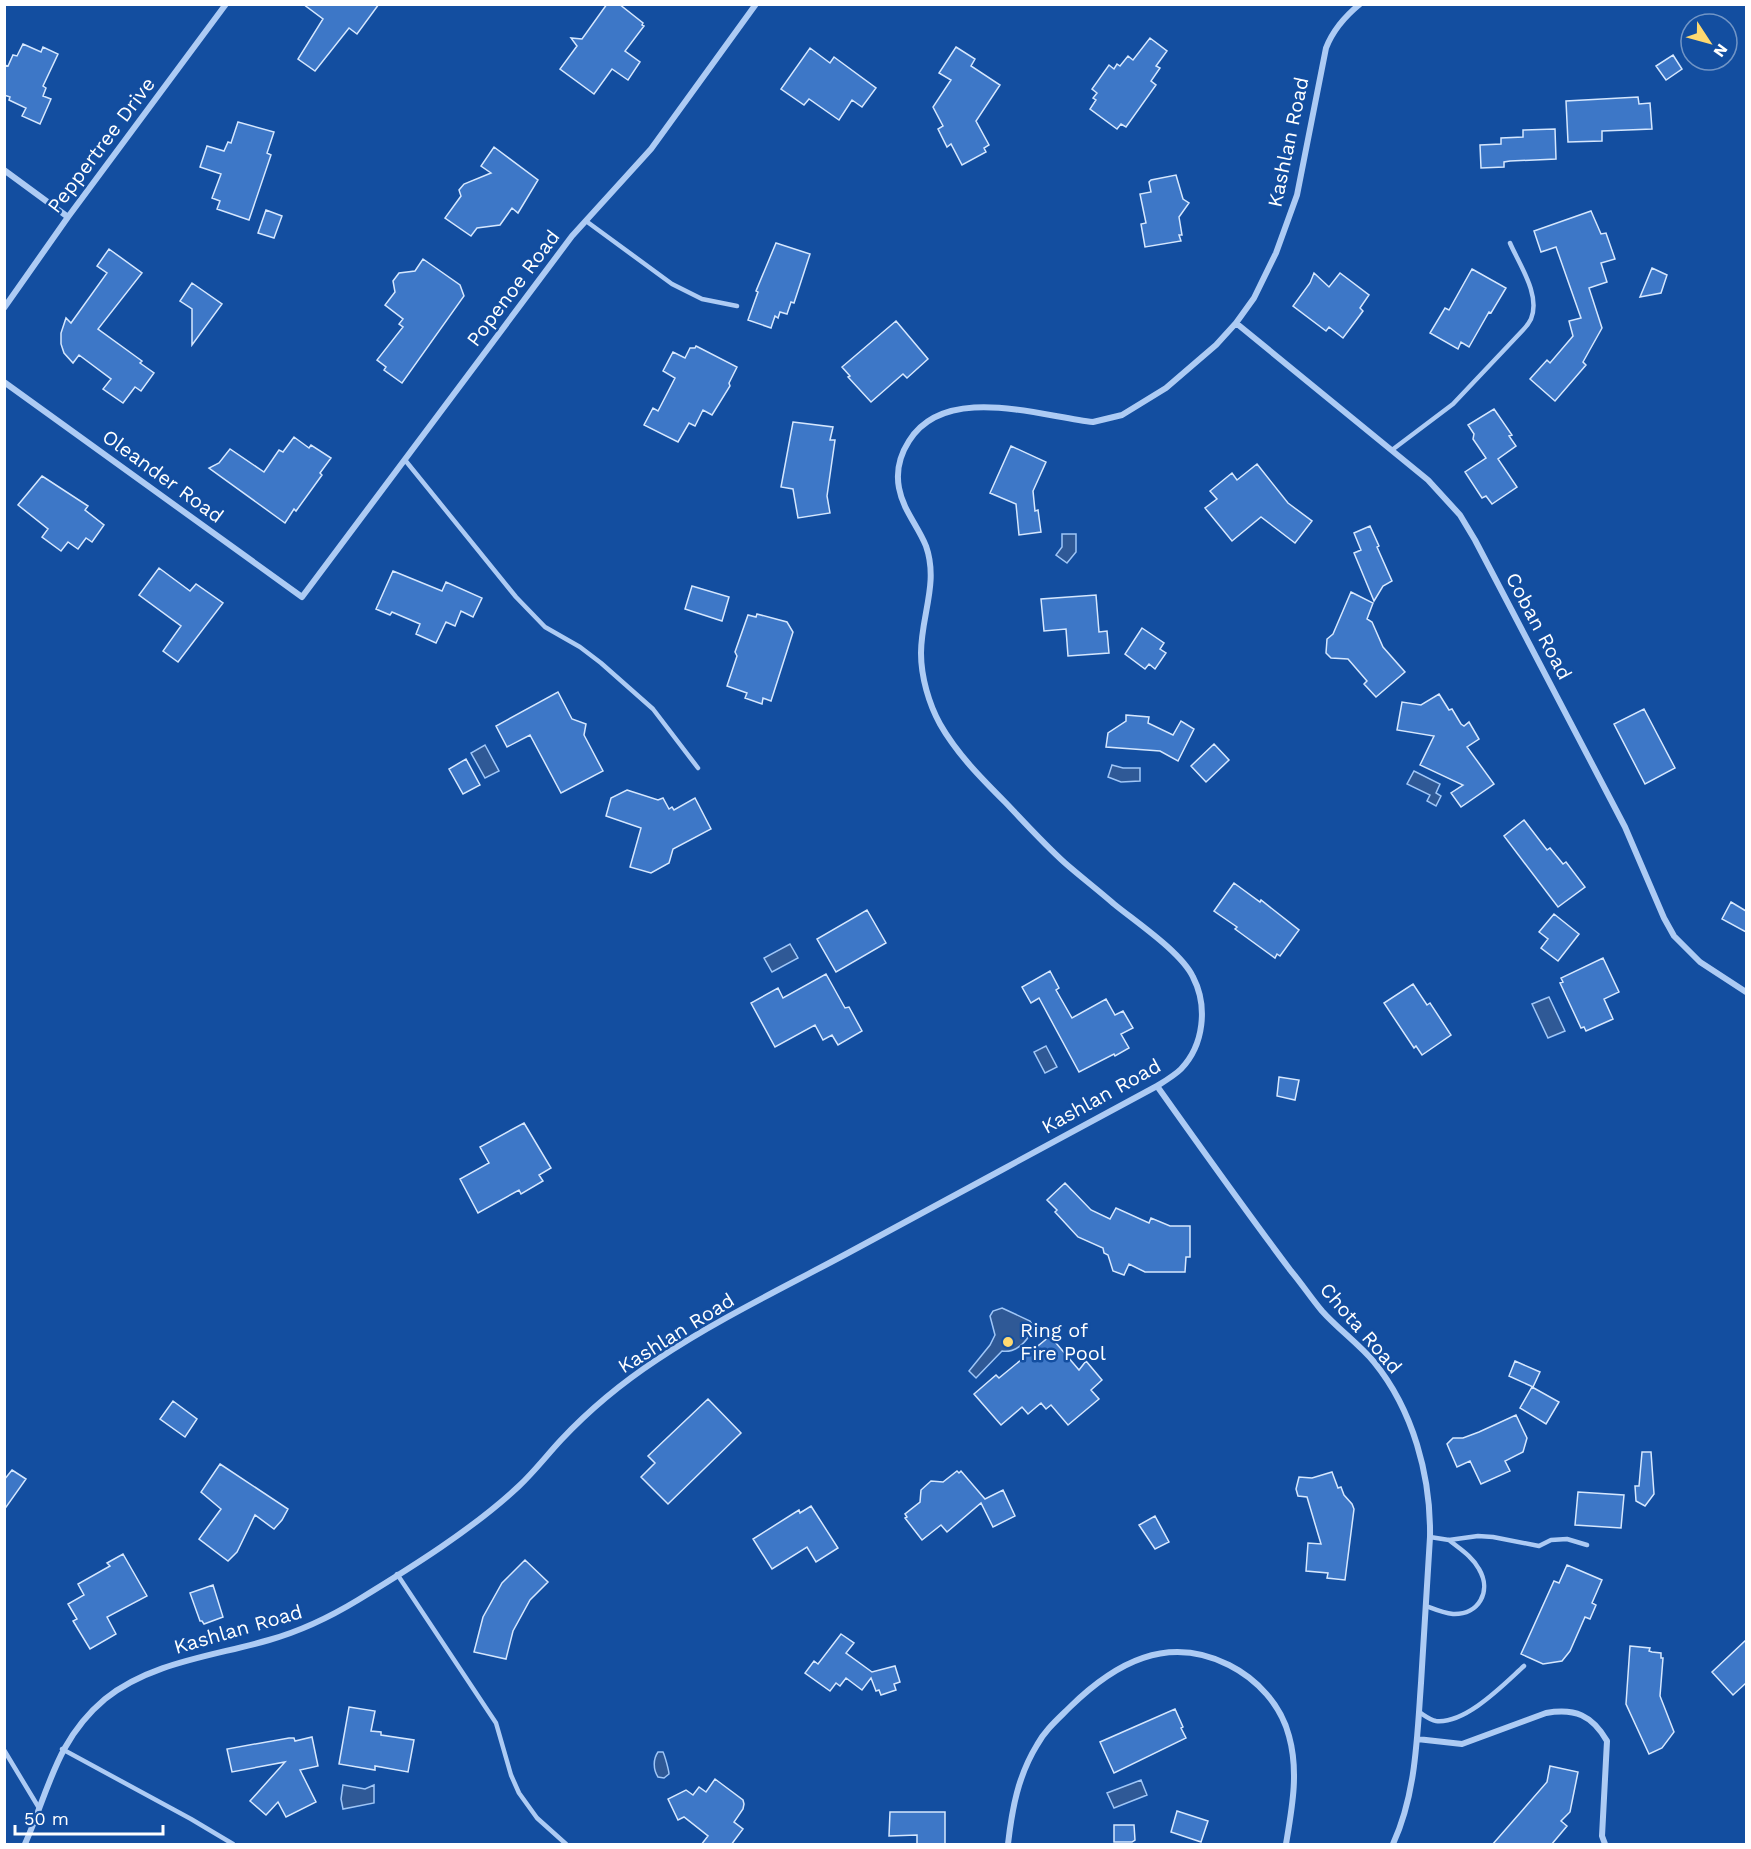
<svg xmlns="http://www.w3.org/2000/svg" width="1751" height="1849" font-family="'Work Sans',sans-serif">
	<rect width="100%" height="100%" fill="#134ea0"/>
	<path fill="#2f5996" stroke="#9fc6f7" stroke-width="1.5" d="M1062,534H1076V552L1067,563L1056,555L1062,547Z
		M485,745L499,771L485,778L471,753Z
		M1112,765L1123,768H1140V781L1121,782L1108,777Z
		M1414,771L1440,784L1436,793L1441,796L1436,806L1427,801L1430,795L1407,784Z
		M790,944L798,958L772,972L764,958Z
		M1549,997L1565,1031L1548,1038L1532,1004Z
		M1046,1046L1057,1067L1045,1073L1034,1052Z
		M1002,1308L1030,1321L1032,1324L1030,1329L1031,1333C1025,1343 1015,1353 1002,1351L976,1378L969,1371L990,1345L995,1335L990,1316L993,1311Z
		M658,1752H663C665,1756 669,1771 669,1774L664,1778L658,1777C653,1769 653,1759 658,1752Z
		M1141,1780L1147,1795L1114,1808L1107,1793Z
		M343,1785L365,1789L374,1785V1803L343,1809L341,1799Z"/>
	<path fill="#3d77c7" stroke="#d5e7fe" stroke-width="1.5" d="M303,4H379L357,34L349,28L315,71L298,59L323,19Z
		M607,4H619L643,23L642,25L644,26L625,51L640,62L628,80L612,69L594,94L560,69L577,46L571,38L582,39Z
		M1150,38L1167,51L1156,66L1160,68L1151,81L1156,85L1126,127L1121,124L1117,129L1090,109L1096,100L1093,98L1097,93L1092,89L1109,65L1114,69L1117,64L1120,66L1128,56L1133,60Z
		M23,44L41,52L43,47L58,54L43,86L46,88L43,96L51,99L40,124L22,116L26,108L9,100L10,97L4,95V65L8,66L13,55L17,56Z
		M956,47L975,59L971,66L1000,85L976,121L989,145L984,148L986,152L962,165L951,144L947,147L938,129L943,126L933,107L951,80L939,73Z
		M810,48L830,63L834,57L876,88L862,107L852,100L839,120L809,99L804,105L781,89Z
		M1673,55L1682,69L1666,80L1656,66Z
		M1638,97L1639,104L1650,103L1652,129L1602,131V141L1568,142L1566,101Z
		M238,122L274,132L267,153L271,155L249,220L217,209L220,201L212,198L221,174L200,167L207,146L224,151L228,142L231,143Z
		M1555,129L1556,159L1510,161L1504,162V167L1481,168L1480,145L1501,144V138L1523,137V130Z
		M494,147L538,180L518,213L512,208L500,225L477,228L471,236L445,218L461,196L459,190L464,184L491,173L481,166Z
		M1176,175L1183,199L1189,203L1179,217L1182,235H1179L1181,241L1145,247L1141,224L1146,223L1140,194L1151,192L1149,182L1151,180Z
		M266,210L282,216L274,238L258,233Z
		M1591,211L1601,234L1606,233L1615,259L1601,263L1607,282L1589,288L1602,328L1583,362L1586,365L1555,401L1530,379L1547,360L1550,363L1573,336L1569,321L1581,318L1556,247L1541,252L1534,231Z
		M776,243L810,254L794,303L791,302L787,314L780,312L778,318L775,316L771,328L748,320L758,292L756,291Z
		M109,249L142,273L98,329L142,361L140,363L154,373L141,391L135,387L123,403L103,389L111,379L79,355L73,363L64,353L61,344V333L66,318L71,323L107,273L97,266Z
		M423,259L460,285L464,296L402,383L384,370L386,367L377,360L403,327L399,324L403,319L385,305L395,292L393,281L399,273L415,271Z
		M1652,268L1667,275L1661,293L1640,297Z
		M1472,269L1506,288L1491,313L1489,312L1469,347L1461,342L1458,349L1430,333L1445,308L1449,310Z
		M1314,273L1329,287L1340,273L1369,295L1360,308L1363,311L1343,338L1329,327L1326,331L1293,306L1310,283Z
		M192,283L222,304L192,345V309L180,301Z
		M896,321L928,359L907,378L903,374L871,402L848,377L850,376L842,367Z
		M696,346L737,367L729,383L730,386L712,415L703,410L695,426L689,423L678,442L644,425L653,408L658,411L675,378L663,371L673,352L685,358L690,348H695Z
		M1494,409L1512,435L1509,436L1516,446L1498,459L1517,487L1492,504L1486,496L1482,498L1465,472L1486,458L1473,439L1474,434L1468,425Z
		M793,422L833,427L830,440H835L827,496L830,513L798,518L793,489L781,487Z
		M294,437L309,448L311,445L331,458L320,473L322,475L296,511L294,509L285,523L209,468L219,463L230,449L264,472L279,450L283,452Z
		M1011,446L1046,462L1033,491L1035,511L1038,510L1041,532L1019,535L1016,504L990,493Z
		M1257,464L1288,503L1312,521L1295,543L1261,517L1232,541L1205,508L1217,499L1210,491L1232,473L1237,480Z
		M42,476L88,506L85,510L104,525L92,542L86,538L78,549L68,542L61,551L42,537L48,529L18,505Z
		M1370,526L1379,546L1377,547L1392,581L1383,586L1374,601L1354,553L1361,550L1354,533Z
		M159,568L190,591L196,584L223,603L178,662L163,651L181,626L139,595Z
		M393,571L442,591L446,582L482,598L473,617L461,611L455,626L446,622L436,643L416,634L420,624L392,612L390,615L376,609Z
		M692,586L729,597L722,621L685,609Z
		M1351,592L1373,603L1367,619L1372,622L1383,647L1405,672L1376,697L1364,684L1367,681L1348,659L1331,658L1326,653L1327,639L1333,634Z
		M1096,595L1099,632L1107,631L1109,653L1068,656L1066,629L1044,631L1041,599Z
		M757,614L787,622L793,632L771,701L763,698L762,704L745,698L747,693L727,686L737,656L735,652L748,615L756,617Z
		M1142,628L1164,643L1160,649L1166,653L1155,669L1149,664L1145,669L1125,654Z
		M558,692L572,719L586,724L584,735L603,771L561,793L530,735L507,747L496,726Z
		M1439,694L1449,710L1452,709L1461,724L1464,726L1469,722L1479,739L1467,747L1494,784L1461,807L1451,793L1463,785L1420,765L1434,736L1397,730L1402,702L1421,705Z
		M1644,709L1675,768L1645,784L1614,724Z
		M1126,715L1149,717L1148,723L1173,735L1181,721L1194,729L1178,761L1160,751L1106,747L1108,733L1126,721Z
		M1214,744L1229,760L1206,782L1191,766Z
		M466,759L480,785L463,794L449,769Z
		M627,790L658,800L663,798L669,809L672,807L674,810L695,798L711,829L673,849L669,863L651,873L630,867L641,828L606,816L611,798Z
		M1524,820L1547,850L1550,848L1563,864L1566,862L1585,887L1558,907L1504,836Z
		M1234,883L1260,902L1261,900L1299,930L1280,956L1277,954L1275,958L1235,929L1237,927L1214,911Z
		M1731,902L1746,911V932L1722,919Z
		M867,910L886,943L836,972L817,939Z
		M1554,914L1579,934L1558,961L1541,948L1548,939L1539,932Z
		M1603,958L1619,992L1604,999L1613,1019L1586,1031L1584,1027L1581,1028L1560,983L1563,982L1561,978Z
		M1050,971L1059,988L1056,990L1072,1018L1106,999L1115,1015L1123,1011L1133,1028L1121,1034L1129,1048L1115,1056L1114,1054L1079,1072L1039,998L1031,1003L1022,987Z
		M826,974L845,1008L849,1007L862,1031L838,1045L832,1035L823,1040L815,1025L775,1047L751,1003L778,988L783,998Z
		M1413,984L1427,1005L1430,1003L1451,1035L1422,1055L1416,1046L1414,1048L1384,1003Z
		M1279,1077L1299,1080L1295,1100L1277,1096Z
		M524,1123L551,1168L539,1175L543,1181L521,1194L519,1190L478,1213L460,1179L489,1163L480,1147Z
		M1065,1183L1091,1210L1110,1219L1116,1208L1149,1223L1151,1218L1170,1226H1190V1257H1186L1185,1272H1145L1129,1264L1124,1275L1113,1271L1108,1255L1104,1253L1103,1248L1078,1237L1055,1212L1057,1210L1047,1200Z
		M1050,1336L1079,1370L1086,1361L1102,1380L1091,1390L1099,1399L1068,1425L1051,1405L1046,1409L1041,1403L1028,1414L1022,1407L1001,1425L974,1394L996,1375L999,1378Z
		M1515,1361L1540,1372L1533,1387L1509,1376Z
		M1532,1387L1559,1402L1546,1424L1520,1408Z
		M708,1399L741,1433L668,1504L641,1477L655,1463L648,1456Z
		M173,1401L197,1419L185,1437L160,1419Z
		M1516,1415L1527,1438L1523,1452L1505,1461L1510,1471L1481,1484L1470,1461L1457,1467L1447,1444L1453,1438H1463L1479,1432Z
		M1642,1452H1651L1654,1494L1645,1506L1636,1501L1635,1486H1639Z
		M220,1464L288,1509L282,1520L274,1529L255,1515L237,1552L228,1561L199,1539L221,1509L201,1492Z
		M12,1470L26,1479L4,1510V1480Z
		M957,1471L959,1473L961,1471L985,1499L1003,1490L1015,1516L993,1527L981,1503L947,1532L941,1525L922,1540L905,1518L907,1517L905,1514L920,1502L921,1490L931,1481L943,1482Z
		M1332,1472L1338,1488L1341,1487L1344,1495L1352,1504L1354,1509L1345,1580L1327,1578L1328,1573L1306,1571L1308,1543L1321,1544L1307,1497L1298,1496L1296,1489L1299,1477L1312,1478Z
		M1578,1492L1624,1495L1621,1528L1575,1525Z
		M811,1506L838,1548L816,1562L807,1547L772,1569L753,1539L799,1510L800,1513Z
		M1155,1516L1169,1542L1155,1549L1139,1525Z
		M123,1554L147,1596L107,1617L116,1634L90,1649L73,1621L77,1619L68,1604L84,1595L78,1584L110,1566L107,1563Z
		M525,1560L548,1582L530,1600L513,1631L506,1659L474,1652L483,1617L502,1583Z
		M1567,1565L1602,1580L1592,1603L1596,1605L1590,1619L1585,1617L1570,1651L1562,1661L1543,1664L1521,1654L1554,1581L1559,1583Z
		M213,1585L223,1617L204,1624L202,1621H200L190,1593Z
		M841,1634L854,1643L846,1653L872,1672L895,1666L900,1682L894,1684L896,1690L881,1695L879,1690L876,1691L871,1678L862,1690L846,1678L840,1686L836,1683L830,1691L805,1673L814,1661L818,1664Z
		M1746,1640V1683L1733,1695L1712,1672Z
		M1630,1646L1650,1648L1649,1651L1652,1652L1661,1653V1658H1663L1660,1696L1674,1732L1662,1748L1649,1754L1626,1704Z
		M349,1707L375,1711L371,1731L381,1732V1735L414,1740L408,1772L375,1766V1770L339,1764Z
		M1175,1709L1183,1727L1181,1728L1186,1738L1114,1773L1100,1742Z
		M312,1737L318,1766L300,1770L316,1802L286,1817L278,1802L266,1815L250,1801L285,1762L232,1772L227,1749L289,1738H294L295,1741Z
		M1550,1766L1578,1772L1570,1812L1561,1821L1567,1826L1551,1845H1492L1547,1782Z
		M715,1779L743,1800L744,1804L743,1809L734,1822L743,1829L731,1845H701L708,1836L684,1817L678,1820L668,1799L686,1790L693,1795L699,1787L706,1792Z
		M1177,1811L1208,1821L1201,1842L1171,1832Z
		M890,1812H945V1845H917V1835L889,1836Z
		M1114,1825H1134L1135,1840L1132,1842H1114Z"/>
	<g fill="none" stroke-linecap="round" stroke-linejoin="round">
		<path stroke="#adcbf4" stroke-width="4.5" d="M586,221L672,284L702,299L737,306
			M1392,450L1453,404L1523,330C1526,327 1529,323 1531,319C1541,295 1519,264 1510,243
			M405,460L516,597L545,627L580,647L601,663L653,709L698,768
			M1430,1537L1449,1540L1478,1536L1493,1537L1539,1546L1551,1540L1567,1539L1587,1545
			M397,1574L496,1723L511,1775L519,1793L537,1818L566,1844
			M1426,1606C1434,1609 1443,1613 1453,1614C1479,1615 1492,1591 1479,1569C1472,1556 1460,1549 1449,1540
			M1419,1712C1424,1715 1430,1720 1436,1721C1466,1724 1504,1684 1524,1666
			M62,1749L191,1819L233,1844
			M4,1750L39,1808"/>
		<path stroke="#adcbf4" stroke-width="6" d="M4,170L68,217
			M4,308L68,217L226,4
			M1236,323L1428,480L1460,515L1475,540L1625,827L1664,918L1674,936L1700,962L1746,992
			M4,382L302,597L572,236L651,149L756,4
			M1157,1086C1201,1148 1245,1210 1291,1271C1302,1284 1311,1298 1322,1311C1338,1329 1359,1344 1374,1362C1413,1410 1431,1476 1430,1537C1427,1586 1424,1635 1421,1683C1417,1738 1416,1794 1393,1844
			M1417,1739L1462,1744L1546,1713C1575,1708 1592,1715 1607,1741L1602,1836L1605,1844
			M25,1844C49,1790 56,1740 105,1699C151,1662 214,1656 269,1640C301,1631 330,1617 358,1600C412,1567 473,1529 519,1486C534,1472 547,1455 561,1440C590,1409 623,1382 658,1359C718,1319 785,1287 848,1253C951,1197 1054,1142 1157,1086C1165,1081 1175,1075 1181,1069C1204,1045 1208,1006 1193,977C1181,952 1136,922 1114,904C1098,890 1081,877 1065,863C1044,844 1025,823 1006,803C982,779 957,754 940,724C929,704 921,677 921,653C921,616 939,583 926,546C918,526 903,510 899,488C896,472 900,455 909,441C945,383 1039,416 1093,422L1122,415L1166,388L1216,345L1236,323L1254,298L1276,253L1297,195L1326,48C1333,30 1344,17 1360,4
			M1008,1844C1012,1809 1018,1776 1037,1745C1045,1730 1058,1719 1070,1707C1115,1663 1167,1634 1229,1665C1257,1679 1281,1705 1289,1736C1299,1772 1292,1808 1286,1844"/>
	</g>
	<circle fill="#ffd970" stroke="#134ea0" stroke-width="2" cx="1008" cy="1342" r="6"/>
	<g text-anchor="middle" stroke-width="5" stroke-linejoin="round" paint-order="stroke">
		<g font-size="20" fill="#fff" stroke="#134ea0">
			<text transform="translate(1288 142) rotate(-78)" y="7">Kashlan Road</text>
			<text transform="translate(101 145) rotate(-53)" y="7">Peppertree Drive</text>
			<text transform="translate(513 288) rotate(-53)" y="7">Popenoe Road</text>
			<text transform="translate(163 476) rotate(36)" y="7">Oleander Road</text>
			<text transform="translate(1539 626) rotate(62)" y="7">Coban Road</text>
			<text transform="translate(1101 1096) rotate(-29)" y="7">Kashlan Road</text>
			<text transform="translate(1361 1328) rotate(49)" y="7">Chota Road</text>
			<text transform="translate(676 1333) rotate(-32)" y="7">Kashlan Road</text>
			<text transform="translate(238 1629) rotate(-16)" y="7">Kashlan Road</text>
		</g>
		<g font-size="20" fill="#fff" stroke="#134ea0" text-anchor="start">
			<text x="1020" y="1337">Ring of<tspan x="1020" dy="23">Fire Pool</tspan></text>
		</g>
	</g>
	<rect width="1751" height="1849" fill="none" stroke="#ffffff" stroke-width="12"/>
	<g transform="translate(1709 42) rotate(126)"><circle r="28" fill="#134ea0" stroke="#7195c6" stroke-width="1.5"/>
	<path d="M0-4.5L10 22L0 15L-10 22Z" fill="#ffd970"/>
	<text y="-9" font-size="16" font-weight="bold" text-anchor="middle" fill="#ffffff">N</text>
	</g>
	<path d="M15 1825v9h148v-9" fill="none" stroke="#ffffff" stroke-width="3"/>
	<text x="24" y="1825" font-size="18" fill="#ffffff" stroke="#134ea0" stroke-width="4.5" paint-order="stroke">50 m</text>
</svg>
